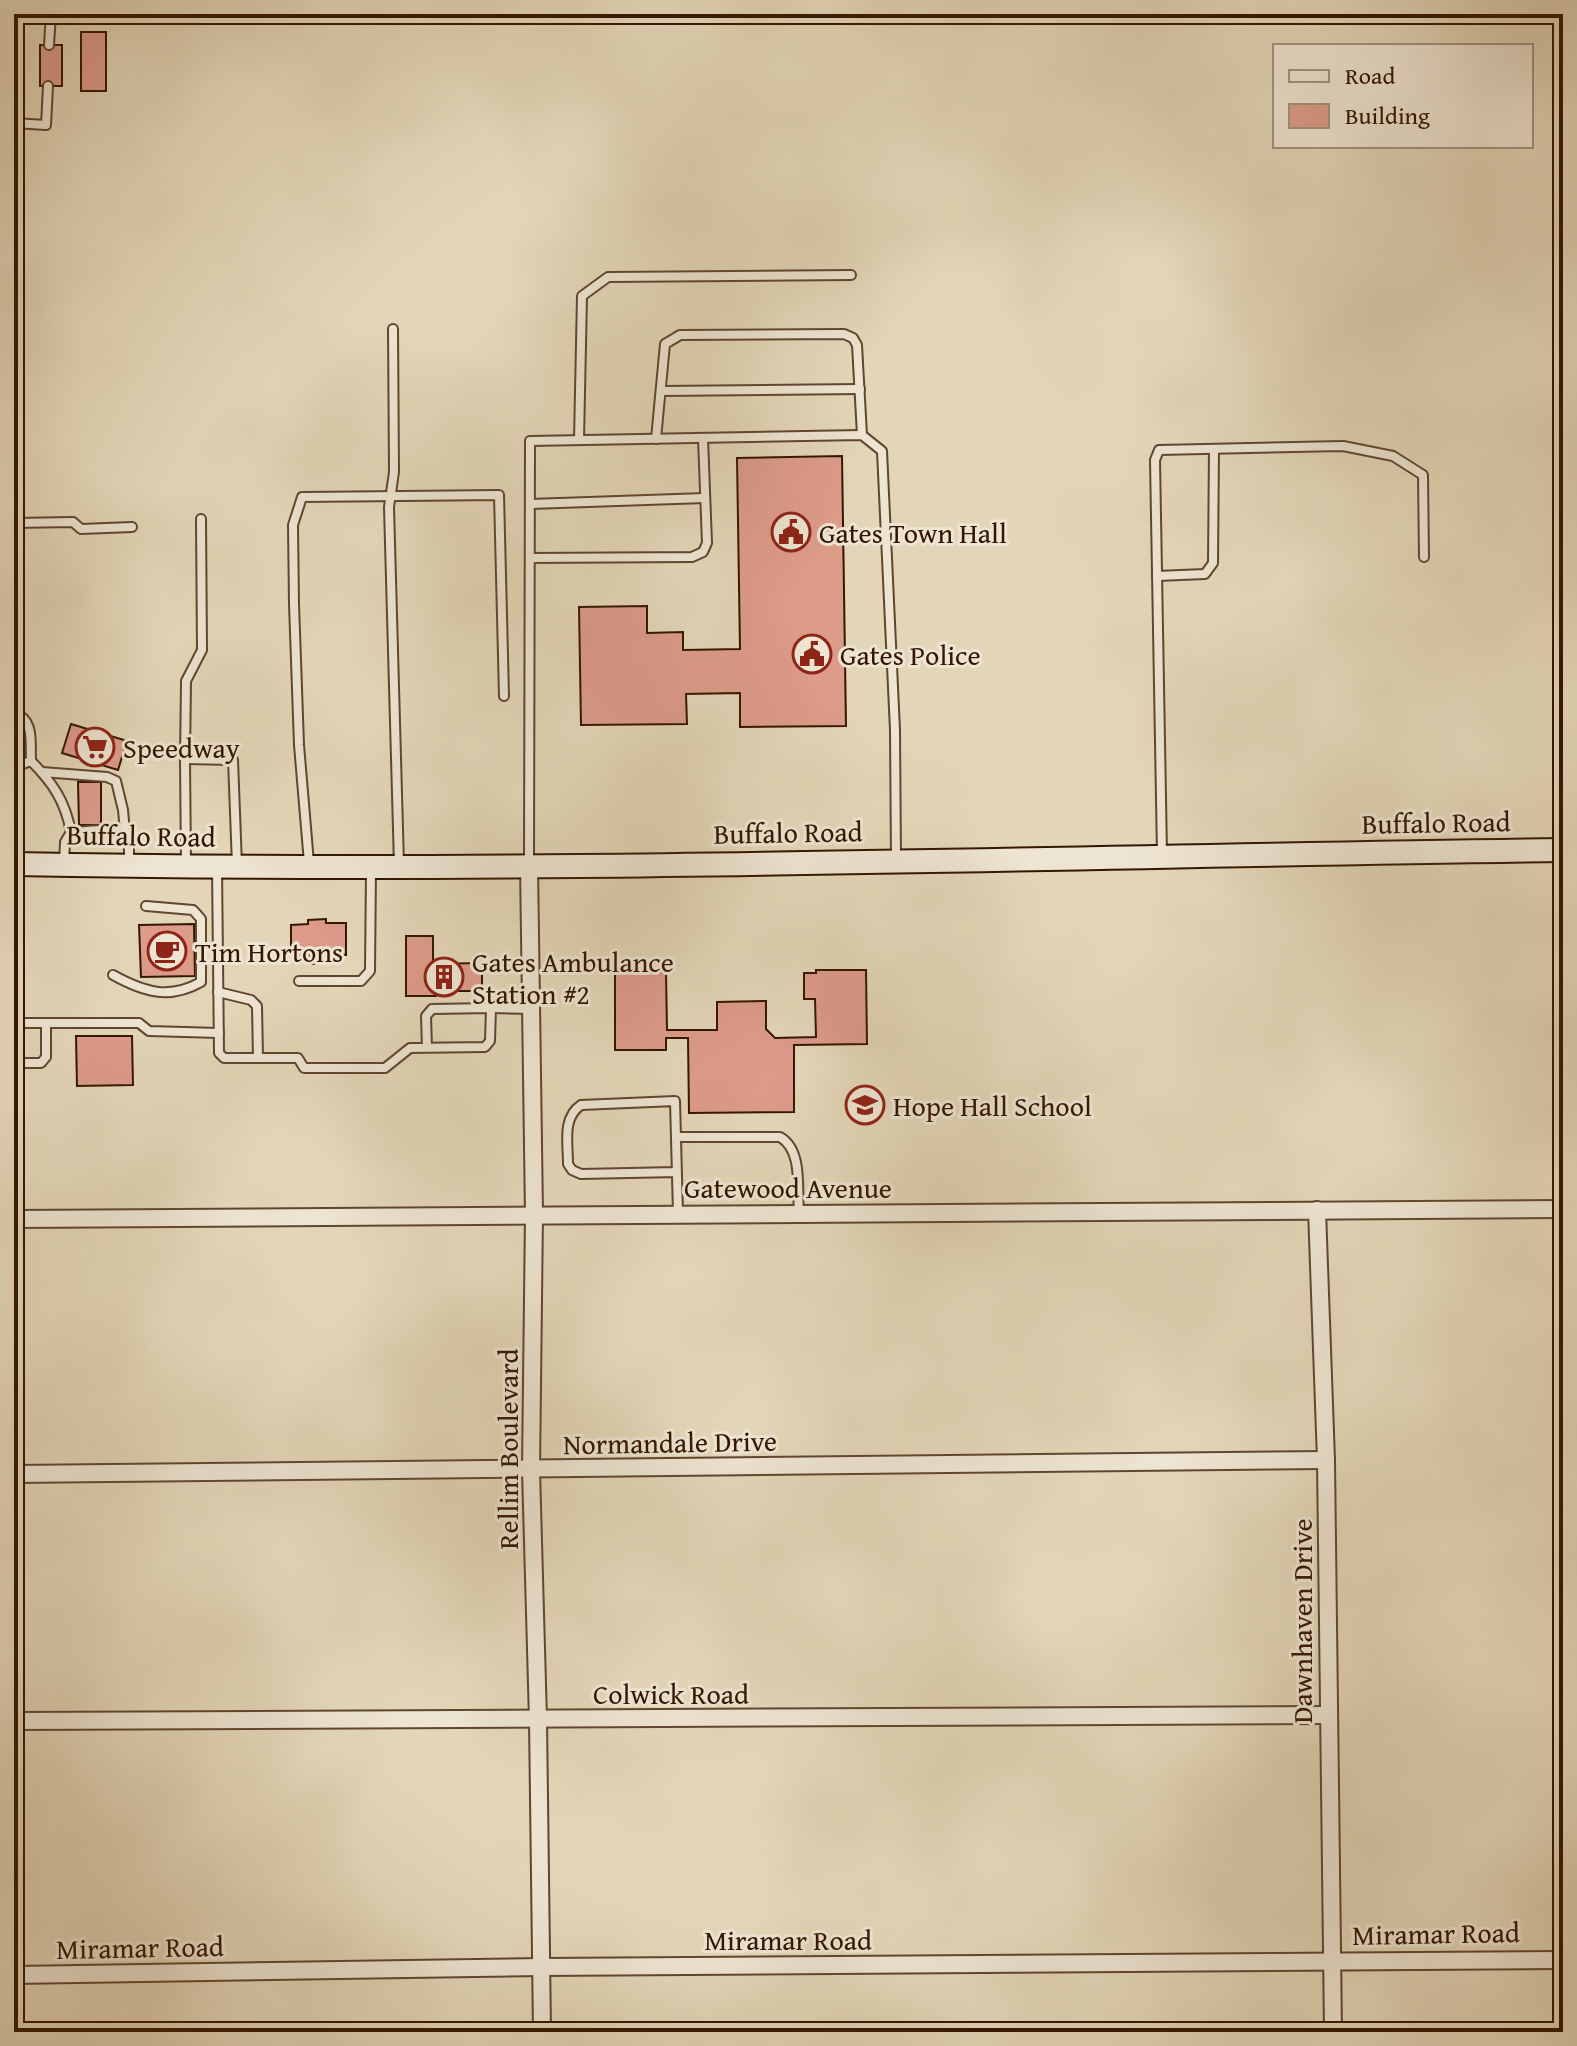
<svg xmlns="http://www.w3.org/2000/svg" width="1577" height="2046" font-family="'Gentium Book Plus',serif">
  <rect width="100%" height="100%" fill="#e3d6b8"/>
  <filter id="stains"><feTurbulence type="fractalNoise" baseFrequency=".0025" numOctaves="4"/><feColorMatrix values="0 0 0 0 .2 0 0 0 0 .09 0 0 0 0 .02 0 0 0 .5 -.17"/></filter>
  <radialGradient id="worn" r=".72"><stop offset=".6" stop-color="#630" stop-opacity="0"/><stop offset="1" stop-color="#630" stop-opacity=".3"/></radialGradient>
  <g fill="#dd9b8a" stroke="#341601" stroke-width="2">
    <rect x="81" y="32" width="25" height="59"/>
    <rect x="40" y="45" width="22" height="41"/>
    <polygon points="842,456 846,726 740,727 740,693 686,694 687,724 581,725 579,607 647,606 647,633 683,632 683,650 740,649 737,458"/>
    <polygon points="71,724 127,741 118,770 62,753"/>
    <polygon points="78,782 101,782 101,825 79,825"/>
    <polygon points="326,919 326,923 346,923 346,955 323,955 323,963 311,964 310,955 291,955 291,925 308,924 308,920"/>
    <polygon points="194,924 195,976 141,977 139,925"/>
    <polygon points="406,936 433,936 433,964 482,963 482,991 436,991 436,996 406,996"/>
    <polygon points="816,970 866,970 867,1044 794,1045 794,1112 689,1113 688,1038 666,1038 666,1050 615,1050 615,973 666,972 667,1030 717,1030 717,1002 766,1001 766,1029 775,1038 816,1037 815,999 804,999 804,973 816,973"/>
    <polygon points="76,1036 132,1036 133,1085 77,1086"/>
  </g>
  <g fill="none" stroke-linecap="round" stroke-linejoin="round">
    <defs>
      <g id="lane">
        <polyline points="49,45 51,14"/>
        <polyline points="14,123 46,125 48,86"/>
        <polyline points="393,329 394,472 389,507 399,865"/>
        <polyline points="661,391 860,389"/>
        <polyline points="656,439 665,344 680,335 844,334 853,338 857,345 862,435"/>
        <polyline points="579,440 582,296 608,277 851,275"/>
        <polyline points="530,504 705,498"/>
        <polyline points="201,519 202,650 186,681 185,759 233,760 237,865"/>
        <polyline points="14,523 73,522 81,529 132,527"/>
        <polyline points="530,558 692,557 703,552 707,543 703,438"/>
        <polyline points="1157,576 1205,574 1213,563 1214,449"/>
        <path d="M14 713C35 719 30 743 31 761L14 767"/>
        <polyline points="185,759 186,866"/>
        <path d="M31 761C53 783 65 801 71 832"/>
        <polyline points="42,772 107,777 116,781 123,810 125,832"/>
        <polyline points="1162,854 1155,460 1159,450 1343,446 1393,456 1423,475 1424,557"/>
        <path d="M64 863 65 842 71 832C88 832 115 826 129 835V866"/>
        <polyline points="309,863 299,745 294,604 293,525 302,497 499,495 504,696"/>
        <polyline points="529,865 530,441 862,435 882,451 895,730 896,860"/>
        <polyline points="217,867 219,1053 224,1058 298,1058 304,1068 385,1068 410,1048 485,1047 490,1041 491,1008 432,1009 426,1016 427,1048"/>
        <path d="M113 975C144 992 169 1000 201 982V919L193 910 146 906"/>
        <polyline points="299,981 361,981 370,971 371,870"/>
        <polyline points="218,992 251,1000 257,1006 258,1057"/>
        <polyline points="491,1008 531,1009"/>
        <polyline points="14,1023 139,1023 149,1031 219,1033"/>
        <polyline points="14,1063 41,1063 46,1057 46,1023"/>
        <path d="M677 1137H780C803 1150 797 1189 799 1213"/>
        <path d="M677 1172 581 1174 572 1170 568 1164C568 1143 562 1118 581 1105L675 1101 678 1213"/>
      </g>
      <g id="street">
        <polyline points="529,865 534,1214 531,1470 538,1720 542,2032"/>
        <polyline points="1317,1210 1326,1460 1333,2032"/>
        <polyline points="14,1219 1563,1209"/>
        <polyline points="14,1474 1326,1460"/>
        <polyline points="14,1721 1328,1715"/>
        <polyline points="14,1975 542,1967 1563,1960"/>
      </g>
      <path id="secondary" d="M14 864C530 874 1047 857 1563 850"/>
    </defs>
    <use href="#lane" stroke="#60462f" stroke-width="12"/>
    <use href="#street" stroke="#60462f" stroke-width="20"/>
    <use href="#secondary" stroke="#341601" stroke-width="26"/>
    <use href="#lane" stroke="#ede4d1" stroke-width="8"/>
    <use href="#street" stroke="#ede4d1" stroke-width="16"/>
    <use href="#secondary" stroke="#ede4d1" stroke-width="22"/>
  </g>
  <defs>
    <symbol id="civic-ring" viewBox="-11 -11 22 22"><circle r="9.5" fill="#ede4d1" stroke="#8f2418" stroke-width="1.5"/><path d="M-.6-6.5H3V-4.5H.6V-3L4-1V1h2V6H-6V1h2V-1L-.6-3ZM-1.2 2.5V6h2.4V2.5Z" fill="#8f2418"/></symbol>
    <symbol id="supermarket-ring" viewBox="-11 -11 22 22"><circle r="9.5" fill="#ede4d1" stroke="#8f2418" stroke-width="1.5"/><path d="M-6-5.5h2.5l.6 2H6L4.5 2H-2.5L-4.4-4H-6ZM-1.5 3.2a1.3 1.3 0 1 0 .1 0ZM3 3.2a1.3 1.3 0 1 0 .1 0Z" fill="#8f2418"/></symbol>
    <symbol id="cafe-ring" viewBox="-11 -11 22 22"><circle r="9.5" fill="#ede4d1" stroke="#8f2418" stroke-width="1.5"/><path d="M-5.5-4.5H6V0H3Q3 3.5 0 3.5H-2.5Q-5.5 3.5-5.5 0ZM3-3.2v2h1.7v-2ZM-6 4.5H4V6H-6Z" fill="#8f2418"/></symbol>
    <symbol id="building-ring" viewBox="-11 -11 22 22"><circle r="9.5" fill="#ede4d1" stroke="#8f2418" stroke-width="1.5"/><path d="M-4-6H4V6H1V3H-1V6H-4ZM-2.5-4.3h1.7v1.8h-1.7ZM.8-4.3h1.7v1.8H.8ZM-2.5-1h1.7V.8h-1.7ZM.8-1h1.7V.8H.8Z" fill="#8f2418"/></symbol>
    <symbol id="school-ring" viewBox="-11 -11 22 22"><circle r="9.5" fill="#ede4d1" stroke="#8f2418" stroke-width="1.5"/><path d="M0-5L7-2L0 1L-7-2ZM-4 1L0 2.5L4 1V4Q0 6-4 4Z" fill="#8f2418"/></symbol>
  </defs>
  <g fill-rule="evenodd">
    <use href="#civic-ring" x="769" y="510" width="44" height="44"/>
    <use href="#civic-ring" x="790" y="632" width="44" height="44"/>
    <use href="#supermarket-ring" x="73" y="725" width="44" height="44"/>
    <use href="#cafe-ring" x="145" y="929" width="44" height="44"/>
    <use href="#building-ring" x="422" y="955" width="44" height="44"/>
    <use href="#school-ring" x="843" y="1083" width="44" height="44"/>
  </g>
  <g text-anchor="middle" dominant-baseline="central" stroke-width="6" stroke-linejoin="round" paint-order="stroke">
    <g font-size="28" fill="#341601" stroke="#ede4d1" text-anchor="start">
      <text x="819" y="532">Gates Town Hall</text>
      <text x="840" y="654">Gates Police</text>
      <text x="123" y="747">Speedway</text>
      <text x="195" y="951">Tim Hortons</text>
      <text x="472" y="961">Gates Ambulance<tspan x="472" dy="32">Station #2</tspan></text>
      <text x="893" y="1105">Hope Hall School</text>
    </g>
    <g font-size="28" fill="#341601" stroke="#ede4d1">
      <text transform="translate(1436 822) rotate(-1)">Buffalo Road</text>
      <text transform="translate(788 832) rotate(-1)">Buffalo Road</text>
      <text transform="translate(141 835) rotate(1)">Buffalo Road</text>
      <text x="788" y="1187">Gatewood Avenue</text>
      <text transform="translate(670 1442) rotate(-1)">Normandale Drive</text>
      <text transform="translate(507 1449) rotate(-90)">Rellim Boulevard</text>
      <text transform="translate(1301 1621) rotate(-90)">Dawnhaven Drive</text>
      <text x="671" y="1693">Colwick Road</text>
      <text transform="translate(1436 1933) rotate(-1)">Miramar Road</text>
      <text x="788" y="1939">Miramar Road</text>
      <text transform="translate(140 1947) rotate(-1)">Miramar Road</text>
    </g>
  </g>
  <rect width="1577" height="2046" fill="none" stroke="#e3d6b8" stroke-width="48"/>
  <rect x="16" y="16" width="1545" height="2014" fill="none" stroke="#341601" stroke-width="4"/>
  <rect x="24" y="24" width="1529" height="1998" fill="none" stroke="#341601" stroke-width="2"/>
  <rect x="1273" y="44" width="260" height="104" fill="#ede4d1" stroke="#a3927e" stroke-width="2"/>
  <rect x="1289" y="70" width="40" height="12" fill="#ede4d1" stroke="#a3927e" stroke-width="2"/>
  <text x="1345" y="84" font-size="24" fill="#341601">Road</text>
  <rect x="1289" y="104" width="40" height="24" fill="#dd9b8a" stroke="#a3927e" stroke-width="2"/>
  <text x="1345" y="124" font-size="24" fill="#341601">Building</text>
  <rect width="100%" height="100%" filter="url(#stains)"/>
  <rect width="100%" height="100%" fill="url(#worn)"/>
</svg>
